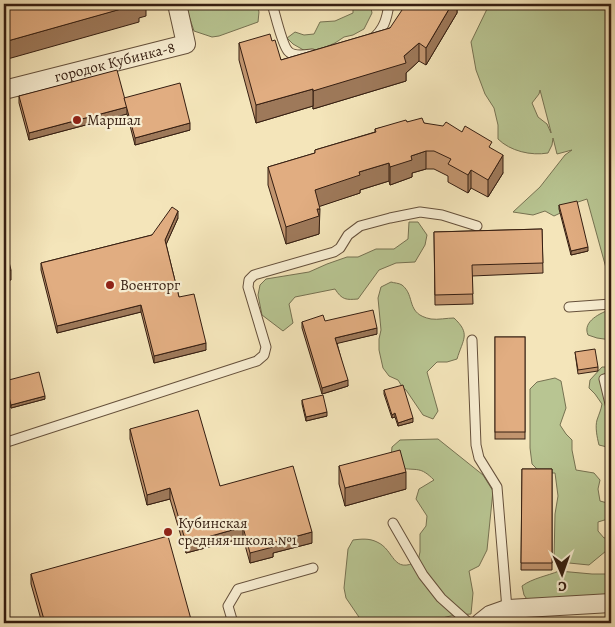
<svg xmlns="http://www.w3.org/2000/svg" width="615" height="627" font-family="Alegreya,serif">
  <rect width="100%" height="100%" fill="#f4e5ba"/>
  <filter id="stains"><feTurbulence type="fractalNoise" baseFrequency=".004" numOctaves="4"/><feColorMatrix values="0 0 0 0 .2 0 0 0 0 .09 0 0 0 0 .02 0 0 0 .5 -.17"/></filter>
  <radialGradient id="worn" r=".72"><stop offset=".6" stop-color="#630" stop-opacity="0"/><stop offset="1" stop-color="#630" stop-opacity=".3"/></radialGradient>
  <g fill="#b8c592" stroke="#767252" fill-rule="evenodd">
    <polygon points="185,4 257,4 259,12 258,22 219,36 212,37 194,31"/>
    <polygon points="353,4 370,4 372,13 364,29 353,35 344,37 335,43 316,51 307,52 293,44 287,38 295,32 304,35 314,34 320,22 335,21 353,13"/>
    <path d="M492 4H611V286L587 199 578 202 573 207 554 216 545 211 533 215 513 212 540 187 565 155 572 150 557 154 553 138 552 145 548 153C531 156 510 151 498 139V125L494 108 485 94 476 70 471 42 488 7ZM540 90 551 132V133L547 124 538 117 532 103 539 94Z"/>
    <path d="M409 222H418L427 235 425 245 415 262 396 263 379 270 358 299C346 300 342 300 335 289L295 297 289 304 293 323 283 331 262 315 258 295 260 285 266 279 309 272 327 264 347 257H358L376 249H394L408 239Z"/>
    <path d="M391 282C394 283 399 283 402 285 416 296 405 314 431 319 438 320 447 318 454 318 471 334 463 339 457 359L447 362H437L427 372 438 411 433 419 423 415 406 390 403 388 398 380 389 376 383 368 379 350V339L381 330 378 298 381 287Z"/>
    <path d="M611 309V340L597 338 588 335C582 321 601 313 611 309Z"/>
    <path d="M602 367H611V444L607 447 599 445C597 437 595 427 597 420 599 414 601 410 602 404L595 394 589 388 590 380Z"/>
    <polygon points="555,378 561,381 566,408 560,425 566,434 572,440 572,450 576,470 594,473 600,480 598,489 600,501 611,504 611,518 598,522 598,531 604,538 611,537 611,550 606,551 589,565 569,563 561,565 554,559 555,514 558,496 555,473 547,473 538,470 532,464 530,448 530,389 537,382"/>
    <path d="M438 439 483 475 493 491 487 550 479 566 469 571 473 593 471 614C459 615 443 615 434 623H363L346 598 344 588 348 549 353 540C361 539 369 538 377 542 395 550 392 575 418 561L420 552V534L426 526 427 516 416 499 419 489 434 480C420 466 418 471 400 468L391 458 392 447 400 440Z"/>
    <path d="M559 571 592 574H611V603L529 602 524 595 522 586C533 578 547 576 559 571Z"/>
  </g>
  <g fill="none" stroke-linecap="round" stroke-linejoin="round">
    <defs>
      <g id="lane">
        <path d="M272 4C275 13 282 45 288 51 293 57 304 55 312 54"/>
        <path d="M372 39C384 30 387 18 389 4"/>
        <polyline points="569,307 611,304"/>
        <polyline points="472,340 476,445 479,458 497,487 507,609"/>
        <polyline points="611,377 604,379 611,408"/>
        <polyline points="4,443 257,361 264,355 266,347 248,287 249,280 254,275 334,252 340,248 348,235 360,226 390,218 420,212 442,215 477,226"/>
        <polyline points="393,523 423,575 441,598 469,623"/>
        <polyline points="233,623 228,606 238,589 313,568"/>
      </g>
      <g id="street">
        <path id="s1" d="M4 90 186 44 177 4"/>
        <polyline points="480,623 490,615 507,609 611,603"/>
      </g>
    </defs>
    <use href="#lane" stroke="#65503b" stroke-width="11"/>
    <use href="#street" stroke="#65503b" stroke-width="20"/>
    <use href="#lane" stroke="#f8eed2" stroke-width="9"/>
    <use href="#street" stroke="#f8eed2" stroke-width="18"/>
  </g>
  <g fill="#c2956f" stroke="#351e11">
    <polygon points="457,4 457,13 426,65 419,61 406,73 406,81 313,109 313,106 256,123 239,60 239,43 272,41 281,60 390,28"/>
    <polygon points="19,96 124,98 190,130 135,145 127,114 29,140 19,103"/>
    <polygon points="407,122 424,123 492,149 503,173 488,197 471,188 468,193 448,182 448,176 434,169 426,169 412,173 412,177 390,185 389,181 360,190 360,193 319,206 319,234 286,244 268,185 268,167 315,153 315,150 375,132 375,129"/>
    <polygon points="559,205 588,251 571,255 559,209"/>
    <polygon points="178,218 166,244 179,297 206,350 154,363 141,312 57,333 41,270 41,263 152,235"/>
    <polygon points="542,229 543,273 472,276 473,304 435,305 434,232"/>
    <polygon points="302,322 377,334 337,343 348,386 322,394 302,328"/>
    <rect x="495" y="337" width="30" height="102"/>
    <polygon points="575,352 598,367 598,371 578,374"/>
    <polygon points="5,381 45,399 11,408 5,385"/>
    <polygon points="384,390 413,422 398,426 395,417 392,418 384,394"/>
    <polygon points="302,400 327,416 306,421 302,404"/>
    <polygon points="130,429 220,486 312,543 273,553 273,557 250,563 243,538 186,553 170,499 147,505 130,439"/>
    <polygon points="339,466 406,489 345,506 339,484"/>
    <polygon points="522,469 552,469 552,570 521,570"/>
    <polygon points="31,574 192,623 42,623 31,584"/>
  </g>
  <g fill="#9e795a" stroke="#351e11">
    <polygon points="138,4 146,4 146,16 139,18 139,22 4,60 4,42"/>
    <polygon points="452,4 457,4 457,13 426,65 426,48"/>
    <polygon points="419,43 419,61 406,73 406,81 313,109 313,91 404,56"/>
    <polygon points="313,89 313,106 256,123 256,105"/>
    <polygon points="127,107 127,114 29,140 29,133"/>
    <polygon points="190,123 190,130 135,145 135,138"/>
    <polygon points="426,151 426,169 412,173 412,177 390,185 390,167 411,156"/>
    <polygon points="503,155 503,173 488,197 488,180"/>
    <polygon points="389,163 389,181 360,190 360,193 315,208 315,190 359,172"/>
    <polygon points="471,170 471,188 468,193 468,175"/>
    <polygon points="317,209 320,209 319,234 286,244 286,227"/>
    <polygon points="178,211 178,218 165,247 165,240"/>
    <polygon points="588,247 588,251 571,255 571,251"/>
    <polygon points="11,270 11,280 6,281 6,271"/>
    <polygon points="9,281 9,292 4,293 4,283"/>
    <polygon points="141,305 141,312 57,333 57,326"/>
    <polygon points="377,328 377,334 335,344 335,338"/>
    <polygon points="206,343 206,350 154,363 154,356"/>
    <polygon points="348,380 348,386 322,394 322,388"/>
    <polygon points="45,396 45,399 11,408 11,405"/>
    <polygon points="327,412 327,416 306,421 306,417"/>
    <polygon points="395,413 395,417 392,418 392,415"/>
    <polygon points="413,418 413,422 398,426 398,423"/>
    <polygon points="406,472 406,489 345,506 345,488"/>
    <polygon points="170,488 170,499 147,505 147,495"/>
    <polygon points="243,527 243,538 186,553 186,543"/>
    <polygon points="312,532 312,543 273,553 273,557 250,563 250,553 272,543"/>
  </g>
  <g fill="#e1ad81" stroke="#351e11">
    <polygon points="4,4 139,4 4,42"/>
    <polygon points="406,4 452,4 426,48 419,43 404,56 406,63 313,91 313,89 256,105 239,43 270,34 272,41 275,40 281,60 390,28"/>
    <polygon points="117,70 127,107 29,133 19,96"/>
    <polygon points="180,83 190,123 135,138 124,98"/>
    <polygon points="422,118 424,123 443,126 446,122 462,132 465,126 492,142 489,147 503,155 488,180 471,170 468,175 448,164 451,159 434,151 426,151 411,156 412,160 390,167 389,163 359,172 360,175 315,190 320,209 317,209 319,216 286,227 268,167 315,153 315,150 376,132 375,129 406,120 407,122"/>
    <polygon points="577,201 588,247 571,251 559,205"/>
    <polygon points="172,207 178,211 165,240 179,297 194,294 206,343 154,356 141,305 57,326 41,263 152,235"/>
    <polygon points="542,229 543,263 472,265 473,294 435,295 434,232"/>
    <polygon points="7,254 11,270 6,271 9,281 4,283 4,255"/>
    <polygon points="373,310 377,328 335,338 348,380 322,388 302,322 323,315 325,321"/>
    <rect x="495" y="337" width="30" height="95"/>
    <polygon points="595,349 598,367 578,370 575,352"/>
    <polygon points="39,372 45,396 11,405 5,381"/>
    <polygon points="403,385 413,418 398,423 395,413 392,415 384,390"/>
    <polygon points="323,395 327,412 306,417 302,400"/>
    <polygon points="198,410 220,486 293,466 312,532 272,543 273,547 250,553 243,527 186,543 170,488 147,495 130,429"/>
    <polygon points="400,450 406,472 345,488 339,466"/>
    <polygon points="522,469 552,469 552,563 521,563"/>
    <polygon points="168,536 192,623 45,623 31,574"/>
  </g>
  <g fill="#8f2418" stroke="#f8eed2" stroke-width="2">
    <circle cx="77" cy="120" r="5"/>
    <circle cx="110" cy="285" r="5"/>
    <circle cx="168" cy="532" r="5"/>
  </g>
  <g text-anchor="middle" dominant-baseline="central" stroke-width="4.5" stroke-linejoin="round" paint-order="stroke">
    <g font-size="15" fill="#351e11" stroke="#f8eed2">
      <text stroke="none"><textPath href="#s1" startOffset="114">городок Кубинка-8</textPath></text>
    </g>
    <g font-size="15" fill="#351e11" stroke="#f8eed2" text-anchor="start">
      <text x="87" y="120">Маршал</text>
      <text x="120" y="285">Военторг</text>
      <text x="178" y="523">Кубинская<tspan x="178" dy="17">средняя школа №1</tspan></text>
    </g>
  </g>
  <rect width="615" height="627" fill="none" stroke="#f4e5ba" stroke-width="20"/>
  <rect x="5" y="5" width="605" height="617" fill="none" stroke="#351e11" stroke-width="2.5"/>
  <rect x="10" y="10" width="595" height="607" fill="none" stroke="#351e11"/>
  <g transform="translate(562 574) rotate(178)" stroke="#f8eed2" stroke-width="4" paint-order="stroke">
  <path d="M0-4L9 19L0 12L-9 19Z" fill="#351e11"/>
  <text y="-8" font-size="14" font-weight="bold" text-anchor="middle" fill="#351e11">С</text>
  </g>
  <rect width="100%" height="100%" filter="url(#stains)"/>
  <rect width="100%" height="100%" fill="url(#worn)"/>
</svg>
